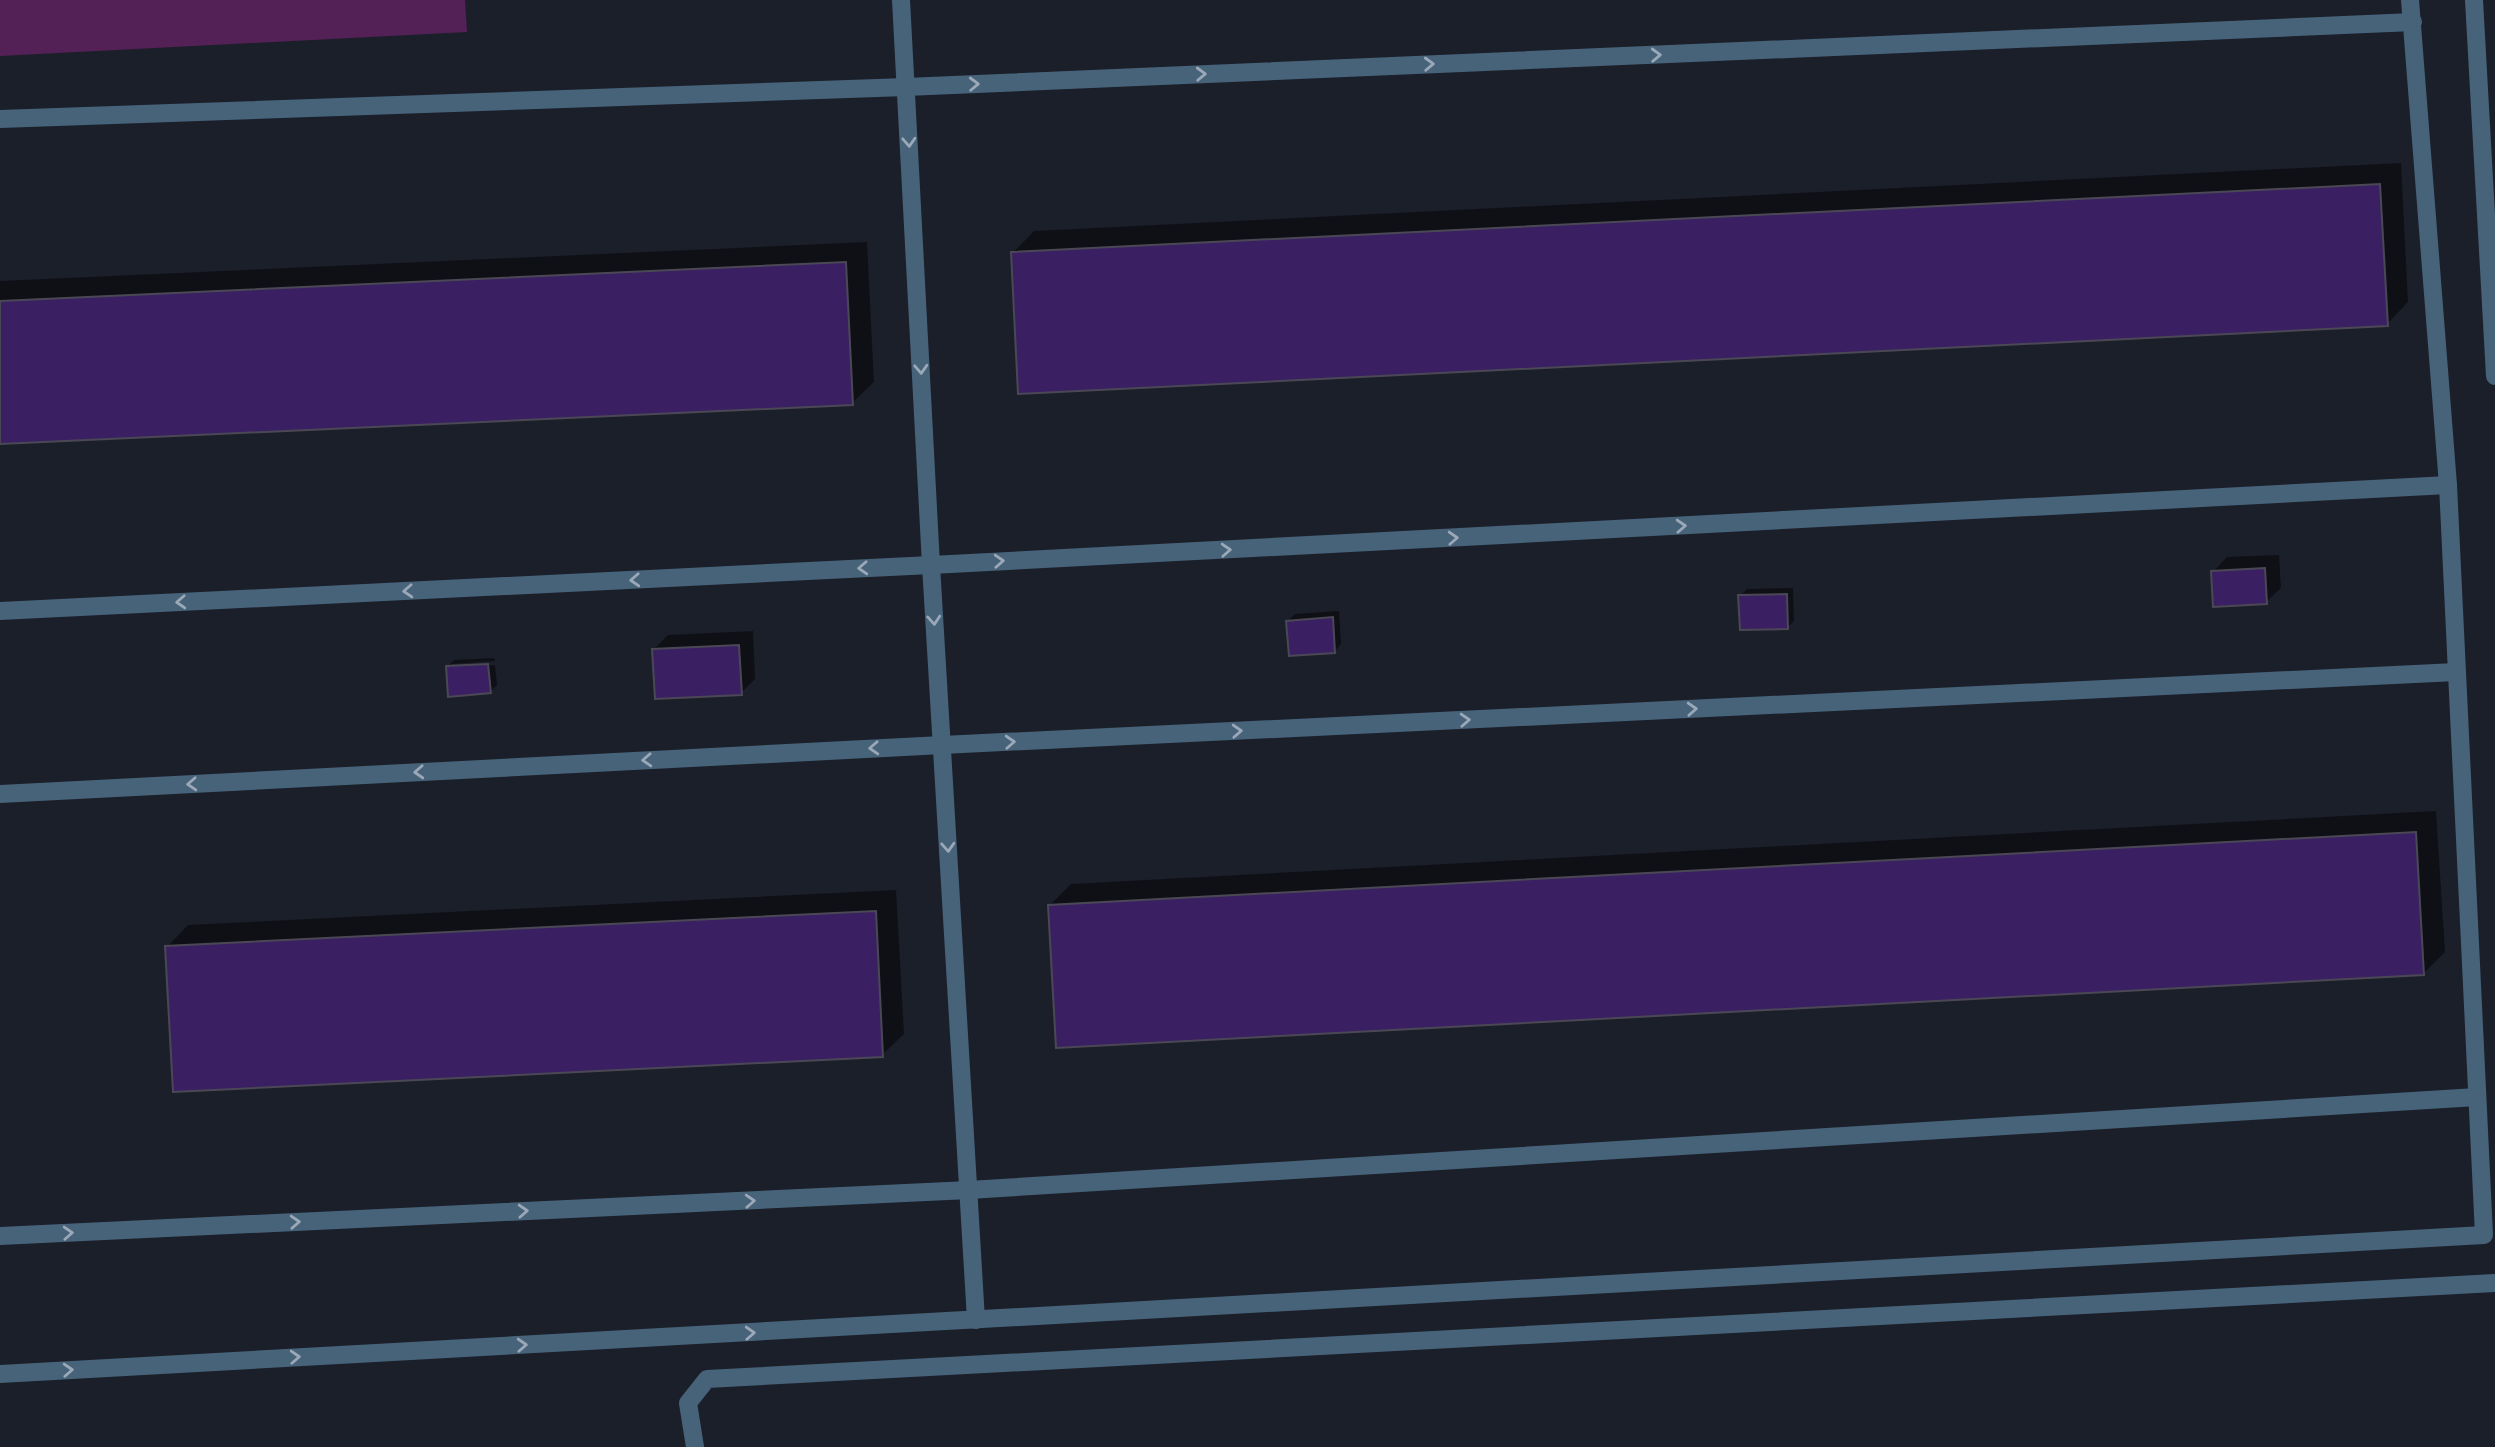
<svg xmlns="http://www.w3.org/2000/svg" width="2495" height="1447" font-family="Inter,sans-serif">
  <rect width="100%" height="100%" fill="#1b1f2a"/>
  <polygon fill="#542157" points="0,0 465,0 467,32 0,56"/>
  <g fill="#0007">
    <polygon points="2401,163 2408,302 2387,324 1013,253 1034,231"/>
    <polygon points="867,242 874,382 852,403 0,442 0,281"/>
    <polygon points="2279,555 2281,588 2266,602 2213,572 2227,557"/>
    <polygon points="1793,588 1794,621 1787,628 1740,596 1747,589"/>
    <polygon points="1339,611 1341,644 1335,651 1288,621 1295,614"/>
    <polygon points="753,631 755,679 741,693 654,649 668,635"/>
    <polygon points="494,658 495,661 452,664 452,668 495,665 497,685 490,692 447,667 454,660"/>
    <polygon points="2436,811 2445,952 2423,974 1050,905 1071,884"/>
    <polygon points="896,890 904,1034 882,1055 167,947 188,925"/>
  </g>
  <g fill="#3a2062" stroke="#4b4855" stroke-width="2">
    <polygon points="2380,184 2388,326 1018,394 1011,252"/>
    <polygon points="846,262 853,405 0,444 0,301"/>
    <polygon points="2265,568 2267,604 2213,607 2211,571"/>
    <polygon points="1787,594 1788,629 1740,630 1738,595"/>
    <polygon points="1333,617 1335,653 1289,656 1286,621"/>
    <polygon points="739,645 742,695 655,699 652,649"/>
    <polygon points="488,664 491,693 448,697 446,666"/>
    <polygon points="2416,832 2424,975 1056,1048 1048,905"/>
    <polygon points="876,911 883,1057 173,1092 165,946"/>
  </g>
  <g fill="none" stroke-linecap="round" stroke-linejoin="round">
    <g stroke="#47637a" stroke-width="18">
      <polyline points="901,0 931,565 976,1320"/>
      <polyline points="2474,0 2495,376"/>
      <polyline points="0,119 906,87 2413,22"/>
      <polyline points="0,611 931,565 2448,485"/>
      <polyline points="0,794 942,745 2456,672"/>
      <polyline points="0,1236 969,1190 2477,1097"/>
      <polyline points="0,1374 2484,1235 2448,485 2410,0"/>
      <polyline points="695,1447 688,1403 707,1379 2495,1283"/>
    </g>
  </g>
  <defs><path id="oneway-chevron" d="M-2-3.5L2.5 0L-2 3.5" fill="none" stroke-width="1.6" stroke-linecap="round" stroke-linejoin="round" transform="scale(1.75)"/></defs>
  <g stroke="#9ba8b8">
    <use href="#oneway-chevron" transform="translate(1656 55) rotate(-2)"/>
    <use href="#oneway-chevron" transform="translate(1429 64) rotate(-2)"/>
    <use href="#oneway-chevron" transform="translate(1201 74) rotate(-2)"/>
    <use href="#oneway-chevron" transform="translate(974 84) rotate(-2)"/>
    <use href="#oneway-chevron" transform="translate(909 142) rotate(87)"/>
    <use href="#oneway-chevron" transform="translate(921 369) rotate(87)"/>
    <use href="#oneway-chevron" transform="translate(1681 526) rotate(-3)"/>
    <use href="#oneway-chevron" transform="translate(1453 538) rotate(-3)"/>
    <use href="#oneway-chevron" transform="translate(1226 550) rotate(-3)"/>
    <use href="#oneway-chevron" transform="translate(999 561) rotate(-3)"/>
    <use href="#oneway-chevron" transform="translate(863 568) rotate(177)"/>
    <use href="#oneway-chevron" transform="translate(635 580) rotate(177)"/>
    <use href="#oneway-chevron" transform="translate(408 591) rotate(177)"/>
    <use href="#oneway-chevron" transform="translate(181 602) rotate(177)"/>
    <use href="#oneway-chevron" transform="translate(934 620) rotate(86)"/>
    <use href="#oneway-chevron" transform="translate(1692 709) rotate(-3)"/>
    <use href="#oneway-chevron" transform="translate(1465 720) rotate(-3)"/>
    <use href="#oneway-chevron" transform="translate(1237 731) rotate(-3)"/>
    <use href="#oneway-chevron" transform="translate(1010 742) rotate(-3)"/>
    <use href="#oneway-chevron" transform="translate(874 748) rotate(177)"/>
    <use href="#oneway-chevron" transform="translate(647 760) rotate(177)"/>
    <use href="#oneway-chevron" transform="translate(419 772) rotate(177)"/>
    <use href="#oneway-chevron" transform="translate(192 784) rotate(177)"/>
    <use href="#oneway-chevron" transform="translate(948 847) rotate(87)"/>
    <use href="#oneway-chevron" transform="translate(750 1201) rotate(-3)"/>
    <use href="#oneway-chevron" transform="translate(523 1211) rotate(-3)"/>
    <use href="#oneway-chevron" transform="translate(295 1222) rotate(-3)"/>
    <use href="#oneway-chevron" transform="translate(68 1233) rotate(-3)"/>
    <use href="#oneway-chevron" transform="translate(750 1333) rotate(-3)"/>
    <use href="#oneway-chevron" transform="translate(522 1345) rotate(-3)"/>
    <use href="#oneway-chevron" transform="translate(295 1357) rotate(-3)"/>
    <use href="#oneway-chevron" transform="translate(68 1370) rotate(-3)"/>
  </g>
</svg>
